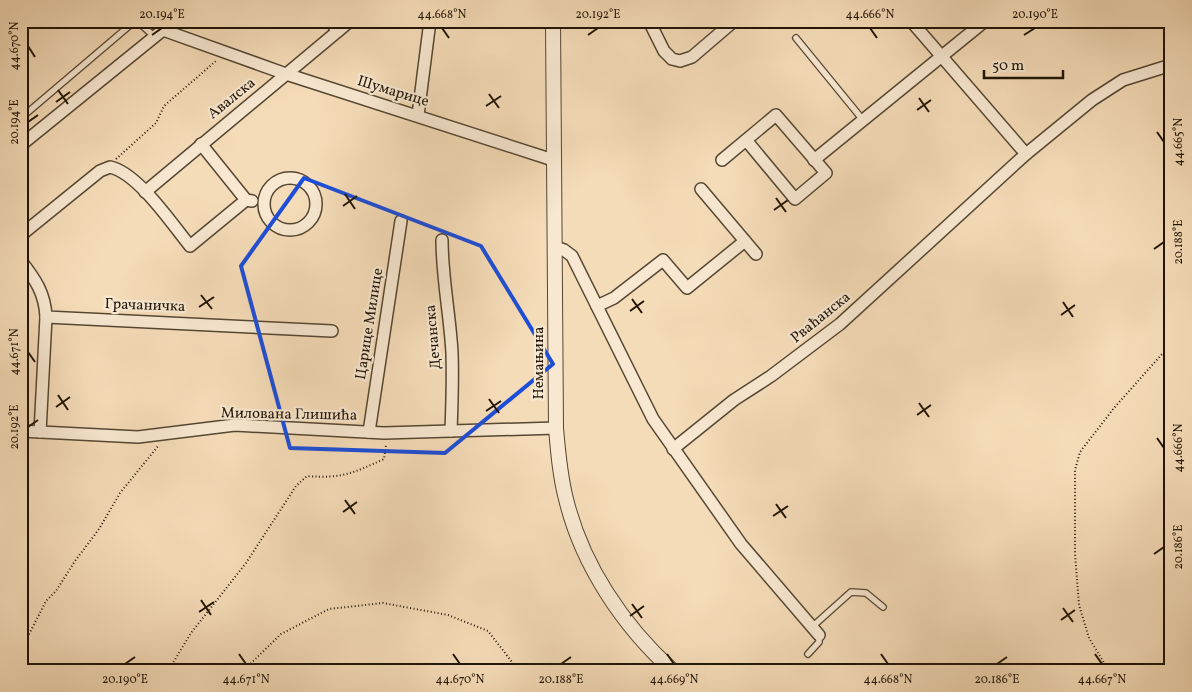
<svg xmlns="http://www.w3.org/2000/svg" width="1192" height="692" font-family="Vollkorn,serif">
  <rect width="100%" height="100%" fill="#f5dcb8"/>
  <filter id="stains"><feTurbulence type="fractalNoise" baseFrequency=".004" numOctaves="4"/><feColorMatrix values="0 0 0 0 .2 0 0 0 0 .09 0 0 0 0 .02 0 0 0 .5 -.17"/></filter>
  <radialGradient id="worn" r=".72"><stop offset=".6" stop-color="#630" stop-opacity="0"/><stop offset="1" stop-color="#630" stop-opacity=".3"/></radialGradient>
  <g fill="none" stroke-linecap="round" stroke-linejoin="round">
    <defs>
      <g id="service">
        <polyline points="137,21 155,37"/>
        <polyline points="796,38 863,120"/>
        <polyline points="21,118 135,21"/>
        <polyline points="812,627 851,592 866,593 883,607"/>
        <polyline points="808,654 819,642 819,635"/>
      </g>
      <g id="minor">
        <polyline points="330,21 338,31"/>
        <polyline points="649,21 664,51 672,59 680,61 692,57 734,21"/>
        <polyline points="911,21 1026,154"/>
        <polyline points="163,30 286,74 553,160"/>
        <polyline points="418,115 430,21"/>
        <polyline points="201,144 246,200 252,201"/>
        <polyline points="21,145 174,21"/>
        <polyline points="722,160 776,115 826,173 795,199 746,140"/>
        <polyline points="814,160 985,21"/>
        <circle cx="290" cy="204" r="26"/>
        <polyline points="701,189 756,254"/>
        <polyline points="145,192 350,21"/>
        <path d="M21 235 100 171 110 167C138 173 172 224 190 246L246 200"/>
        <path d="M442 240C442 278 450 315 452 353 453 379 452 405 451 431"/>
        <polyline points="555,247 564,250 572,256 653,419 741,544 819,635"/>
        <path d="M21 261C35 279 45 293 46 317L332 331"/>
        <polyline points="597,306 614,298 663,260 687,288 745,241"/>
        <polyline points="21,431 138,437 235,425 384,433 556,428"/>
        <polyline points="40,432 46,317"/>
        <polyline points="369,432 401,221"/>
        <polyline points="673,449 734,400 771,376 840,324 1026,154 1092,100 1123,80 1171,65"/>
      </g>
      <path id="tertiary" d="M553 21 556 428C558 452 560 476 566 499 582 565 623 626 673 671"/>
    </defs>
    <use href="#service" stroke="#554733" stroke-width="8"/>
    <use href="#minor" stroke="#554733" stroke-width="14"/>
    <use href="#tertiary" stroke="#554733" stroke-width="16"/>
    <g stroke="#201507" stroke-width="2" stroke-dasharray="1 2.5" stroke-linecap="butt">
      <polyline points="116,159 156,123 164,106 217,60"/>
      <polyline points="21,650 46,601 56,591 75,561 99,529 120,493 159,445"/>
      <path d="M168 671 191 633 246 563 296 486 307 476C342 479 353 473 384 459L386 445"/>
      <polyline points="243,671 281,634 329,609 383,603 448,615 488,631 519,671"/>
      <polyline points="1109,671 1089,638 1079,605 1075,554 1075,470 1080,452 1114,408 1171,344"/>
    </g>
    <use href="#service" stroke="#f8e8d1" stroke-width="5.5"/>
    <use href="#minor" stroke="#f8e8d1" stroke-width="11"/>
    <use href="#tertiary" stroke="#f8e8d1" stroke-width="14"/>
  </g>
  <path fill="none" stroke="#1d4ed8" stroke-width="4" stroke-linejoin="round" d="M304 178 481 246 553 364 445 453 290 448 241 266Z"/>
  <path fill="none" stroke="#201507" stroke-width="2" d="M442 28 449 38M870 28 877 38M152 35 162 28M588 35 598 28M1024 35 1035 28M28 46 35 57M58 90 68 104M489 94 499 108M919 98 929 112M56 102 70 92M486 106 501 96M917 110 931 100M28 122 38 115M1157 132 1164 142M345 194 355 209M776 198 786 212M343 206 357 196M774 210 788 200M1154 249 1164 242M201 295 212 309M632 299 642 313M1063 302 1073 317M199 307 214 297M630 311 644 301M1061 315 1075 305M28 352 35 362M58 395 68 410M489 399 499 413M919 403 929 417M56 407 70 397M486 411 501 401M917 415 931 405M28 427 38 420M1157 438 1164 448M345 500 355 514M776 504 786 518M343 512 357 502M773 516 788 506M1154 554 1164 547M201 600 211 615M632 604 642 618M1063 608 1073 622M199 612 214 602M630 616 644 606M1061 620 1075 610M239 654 246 664M453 654 460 664M667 654 674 664M881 654 888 664M1095 654 1102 664M125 664 135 657M561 664 571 657M997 664 1007 657"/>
  <g text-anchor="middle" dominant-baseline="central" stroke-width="4.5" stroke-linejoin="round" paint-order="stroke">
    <g font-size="15" fill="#201507" stroke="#f8e8d1">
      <text transform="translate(393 92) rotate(17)">Шумарице</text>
      <text transform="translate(232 99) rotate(-39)">Авалска</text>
      <text transform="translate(145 306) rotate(2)">Грачаничка</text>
      <text transform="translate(821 318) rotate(-39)">Рваћанска</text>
      <text transform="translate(370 324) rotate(-81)">Царице Милице</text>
      <text transform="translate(434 337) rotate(-95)">Дечанска</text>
      <text transform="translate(539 363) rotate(-90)">Немањина</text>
      <text transform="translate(289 415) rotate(1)">Милована Глишића</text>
    </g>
  </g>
  <rect width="1192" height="692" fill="none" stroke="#f5dcb8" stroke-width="55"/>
  <path d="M984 70v8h79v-8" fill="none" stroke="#201507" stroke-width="2.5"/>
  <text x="992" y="70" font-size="15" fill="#201507" stroke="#f8e8d1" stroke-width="4" paint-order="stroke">50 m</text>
  <rect x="28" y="28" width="1136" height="636" fill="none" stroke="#201507" stroke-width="2"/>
  <g font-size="12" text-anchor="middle" fill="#201507">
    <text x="162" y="18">20.194°E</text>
    <text x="442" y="18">44.668°N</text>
    <text x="598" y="18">20.192°E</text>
    <text x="870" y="18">44.666°N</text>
    <text x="1035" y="18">20.190°E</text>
    <text transform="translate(14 46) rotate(-90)" y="4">44.670°N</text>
    <text transform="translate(14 122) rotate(-90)" y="4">20.194°E</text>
    <text transform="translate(1178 142) rotate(-90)" y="4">44.665°N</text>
    <text transform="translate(1178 242) rotate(-90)" y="4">20.188°E</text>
    <text transform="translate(14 352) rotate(-90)" y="4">44.671°N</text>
    <text transform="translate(14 427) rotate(-90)" y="4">20.192°E</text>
    <text transform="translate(1178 448) rotate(-90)" y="4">44.666°N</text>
    <text transform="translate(1178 547) rotate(-90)" y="4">20.186°E</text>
    <text x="125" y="683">20.190°E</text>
    <text x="246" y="683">44.671°N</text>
    <text x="460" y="683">44.670°N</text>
    <text x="561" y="683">20.188°E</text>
    <text x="674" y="683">44.669°N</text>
    <text x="888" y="683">44.668°N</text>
    <text x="997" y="683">20.186°E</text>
    <text x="1102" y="683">44.667°N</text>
  </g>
  <rect width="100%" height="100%" filter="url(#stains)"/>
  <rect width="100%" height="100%" fill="url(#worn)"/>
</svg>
